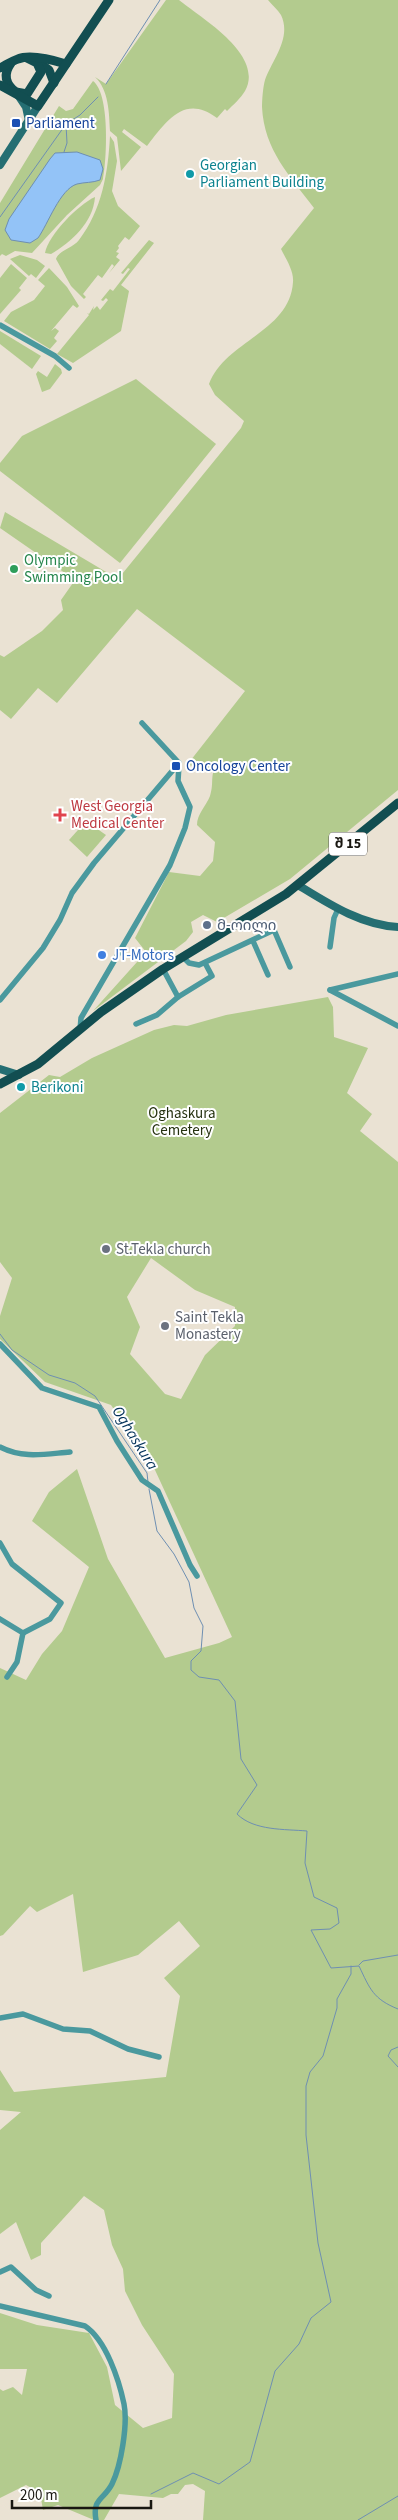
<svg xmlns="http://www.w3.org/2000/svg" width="398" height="2520" font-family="'Source Sans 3','Noto Sans Georgian',sans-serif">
  <rect width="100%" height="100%" fill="#eae2d3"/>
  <g fill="#b3cb8e" fill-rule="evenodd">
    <path d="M166 0H179C201 18 265 55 245 91 241 98 233 105 227 111L225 109 217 118C185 94 167 120 147 146L124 129 122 132 141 147 121 171 117 137 110 131C109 113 109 90 95 77L106 84Z"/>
    <path d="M268 0H398V790L290 879 217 922 203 915 191 922 193 932 186 941 93 1011 146 952 135 938 169 872 200 876 213 861 215 842 197 825C197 814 206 806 210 796 215 781 208 774 220 761L211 768 187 765 245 691 137 609 57 703 38 688 11 719 0 710V655L4 657 42 631 63 610 61 600 75 580 0 528 5 512 118 579 241 428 244 421 215 395 209 384C225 341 290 332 293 282 294 271 286 259 281 249L314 208C290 176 264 150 262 107 262 99 263 87 265 80 272 60 292 38 281 15 278 10 272 5 268 0Z"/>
    <path d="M93 81C110 94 107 158 103 179L100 185 67 215 32 253 15 251 6 256 2 254 0 256V203L59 106 66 111 73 109Z"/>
    <path d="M110 136 114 142 117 161 112 191 118 206 140 226 129 240 125 237 118 246 119 248 116 252 119 253 116 257 120 260 109 273 114 266 112 264 102 278 98 275 83 294 86 297 84 299 71 286 56 259C59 250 73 248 79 240 102 210 108 173 110 136Z"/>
    <path d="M95 197C93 223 71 242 51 254L45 253C48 235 79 204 95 197Z"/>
    <polygon points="149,240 154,243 121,285 129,291 121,331 73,363 57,354 89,315 87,313 89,314 94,306 93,310 97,306 100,310 108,300 106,298 103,301 101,300 110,289 113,291 130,269 128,268 123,274 121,273"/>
    <polygon points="20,255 37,260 45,266 36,278 31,274 29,276 10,259"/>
    <polygon points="11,264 27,278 19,288 21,290 0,314 0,278"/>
    <polygon points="49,268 67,287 79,306 77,308 73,305 51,331 55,328 59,331 54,338 57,341 50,349 4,321 11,312 34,300 45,286 38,280"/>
    <polygon points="0,331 41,356 32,369 0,344"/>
    <polygon points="55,364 61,369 62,373 50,389 42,392 36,374 38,371 47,377"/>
    <polygon points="136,379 216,444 120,563 0,471 0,463 22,436"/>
    <polygon points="86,821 106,835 87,857 69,840"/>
    <path d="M328 997 333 1007 334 1037 368 1048 347 1093 372 1114 360 1131 398 1162V2520H203L205 2491 193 2484 185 2485 178 2494H171L163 2498 119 2494 104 2520H94L58 2505 43 2510 40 2493 26 2485 0 2498V2389L3 2391 13 2387 22 2395 27 2369H0V2313L37 2325 89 2333 107 2367 115 2405 143 2428 172 2418 174 2374 142 2325 125 2291 123 2269 112 2245 104 2210 84 2196 41 2243V2255L31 2260 16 2222 0 2234V2130L21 2112 0 2110V2070L14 2092 166 2077 180 1996 164 1978 200 1946 179 1921 138 1955 83 1972 73 1894 37 1912 30 1906 3 1935 0 1936V1668L26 1680 42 1654 62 1631 89 1567 32 1521 49 1492 77 1469 108 1559 165 1658 219 1643 232 1637 155 1470 111 1405 45 1382 0 1339V1316L12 1278 0 1262V1113L49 1075 60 1077 92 1058 154 1030 174 1025 187 1026 226 1015ZM151 1258 195 1290 235 1307V1326L205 1355 181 1399 165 1394 130 1354 140 1327 127 1297Z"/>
  </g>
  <path fill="#93c3f7" stroke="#6e8fb2" d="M77 152 100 160 103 169 100 180C92 183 85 182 77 184 60 189 48 224 38 238L30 243 11 240 5 230 9 219 50 159 55 153Z"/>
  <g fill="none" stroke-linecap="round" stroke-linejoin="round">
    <g stroke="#6e8fb2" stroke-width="1">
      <polyline points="106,84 160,0"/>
      <polyline points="64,152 67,143 66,124"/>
      <polyline points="0,217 66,124 80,115 98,97"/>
      <polyline points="0,1334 12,1350 49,1375 75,1383 95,1396 147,1473 148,1482"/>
      <path d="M149 1489 157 1531 174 1554 189 1582 194 1608 203 1626 201 1651 191 1661V1670L199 1677 219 1680 235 1701 241 1759 257 1785 237 1814C254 1831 285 1829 307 1831L305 1863 314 1897 337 1908 339 1923 330 1929 311 1930 331 1968 359 1966C370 1989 373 1999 398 2009"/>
      <polyline points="359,1965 363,1961 398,1955"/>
      <polyline points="398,2047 391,2050 388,2056 398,2067"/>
      <polyline points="151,2494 193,2473 219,2484 250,2462 275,2371 299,2344 311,2318 331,2302 318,2243 306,2135 306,2086 310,2072 323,2056 337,2008 337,1999 351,1974 351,1966"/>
      <polyline points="358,2520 398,2496"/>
    </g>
    <g stroke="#4a999e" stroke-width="5.5">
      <polyline points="0,325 55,356 69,368"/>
      <polyline points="142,723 179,763"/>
      <polyline points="253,941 268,975"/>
      <polyline points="330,947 334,918 338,909"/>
      <polyline points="183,957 189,963 199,965 274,930 290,967"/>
      <polyline points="163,969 178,997 212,976 205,963"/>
      <polyline points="330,990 398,1026"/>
      <polyline points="330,990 398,974"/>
      <polyline points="0,1000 43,948 60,920 72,893 94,863 179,763"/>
      <polyline points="136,1024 157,1015 178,997"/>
      <polyline points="80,1030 81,1018 170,865 185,828 190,807 178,781 179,765"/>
      <polyline points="0,1344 42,1388 99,1407 117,1441 142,1480 158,1491 190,1565 197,1576"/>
      <path d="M0 1447C23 1459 45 1454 70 1452"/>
      <polyline points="0,1543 12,1564 61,1603 50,1619 23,1633"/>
      <polyline points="0,1619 23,1633"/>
      <polyline points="7,1677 17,1662 23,1633"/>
      <polyline points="0,2018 23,2014 63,2029 90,2031 128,2049 159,2057"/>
      <polyline points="0,2272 11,2267 36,2290 49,2296"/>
      <path d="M0 2306 85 2326C106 2340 119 2380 124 2404 128 2424 121 2466 112 2484 104 2500 92 2498 96 2520"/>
    </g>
    <g stroke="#256e72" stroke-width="8">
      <polyline points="18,95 26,107 29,121"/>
      <polyline points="0,165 38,106"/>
      <path d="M298 885C329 904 361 925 398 927"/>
      <polyline points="0,1069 19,1075"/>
    </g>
    <g stroke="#124e51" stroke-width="9">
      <polyline points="37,61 49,70 54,83"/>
      <path d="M11 63C3 74 5 84 16 92L27 94 41 72 37 63 27 58"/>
      <path d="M0 68C6 65 12 61 18 59 30 54 53 60 66 64"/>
      <polyline points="0,85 38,106 109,0"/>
      <polyline points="0,1084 38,1064 101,1012 163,969 286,894 398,803"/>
    </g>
  </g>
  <g fill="#1a4fb4" stroke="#fff" stroke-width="2">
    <rect x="11" y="118" width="10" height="10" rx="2.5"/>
    <rect x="171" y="761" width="10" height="10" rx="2.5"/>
  </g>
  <g fill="#0f9aa8" stroke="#fff" stroke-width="2">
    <circle cx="190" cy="174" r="5"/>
    <circle cx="21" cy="1087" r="5"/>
  </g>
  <circle fill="#2e9e5b" stroke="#fff" stroke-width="2" cx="14" cy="569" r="5"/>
  <path fill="#e0444e" stroke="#fff" stroke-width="2" d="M57.5 807.5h5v5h5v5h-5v5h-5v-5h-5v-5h5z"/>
  <circle fill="#5c6f8a" stroke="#fff" stroke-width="2" cx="207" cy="925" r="5"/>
  <circle fill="#3f7fe0" stroke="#fff" stroke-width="2" cx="102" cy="955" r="5"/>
  <g fill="#6b7280" stroke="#fff" stroke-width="2">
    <circle cx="106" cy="1249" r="5"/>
    <circle cx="165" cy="1326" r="5"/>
  </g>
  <g text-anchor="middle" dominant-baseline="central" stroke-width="4" stroke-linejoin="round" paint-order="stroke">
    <rect fill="#fff" stroke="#5e5d58" stroke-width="1" x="329" y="832.5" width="38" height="23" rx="4"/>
    <g font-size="14" font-weight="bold" fill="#191711">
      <text x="348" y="844">შ 15</text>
    </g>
    <g font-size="15" fill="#164399" stroke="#fff" text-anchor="start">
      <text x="26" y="123">Parliament</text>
      <text x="186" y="766">Oncology Center</text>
    </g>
    <g font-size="15" fill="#0d838f" stroke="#fff" text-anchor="start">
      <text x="200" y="165">Georgian<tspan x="200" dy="17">Parliament Building</tspan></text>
      <text x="31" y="1087">Berikoni</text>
    </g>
    <g font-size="15" fill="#27864d" stroke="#fff" text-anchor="start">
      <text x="24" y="560">Olympic<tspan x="24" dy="17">Swimming Pool</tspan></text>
    </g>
    <g font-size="15" fill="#be3a42" stroke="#fff" text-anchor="start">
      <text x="71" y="806">West Georgia<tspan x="71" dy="17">Medical Center</tspan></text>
    </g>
    <g font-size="15" fill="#4e5e75" stroke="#fff" text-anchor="start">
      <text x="217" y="925">მ-ოილი</text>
    </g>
    <g font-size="15" fill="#366cbe" stroke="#fff" text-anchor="start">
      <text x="112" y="955">JT-Motors</text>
    </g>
    <g font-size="15" fill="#263210" stroke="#fff">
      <text x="182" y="1113">Oghaskura<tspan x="182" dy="17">Cemetery</tspan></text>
    </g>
    <g font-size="15" fill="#5b616d" stroke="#fff" text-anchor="start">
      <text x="116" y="1249">St.Tekla church</text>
      <text x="175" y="1317">Saint Tekla<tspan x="175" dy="17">Monastery</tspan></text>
    </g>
    <g font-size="16" font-style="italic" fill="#033159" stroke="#fff">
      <text transform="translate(135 1438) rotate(58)">Oghaskura</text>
    </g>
  </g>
  <path d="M12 2500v8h139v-8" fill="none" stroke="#191711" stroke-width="2.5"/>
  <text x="20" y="2500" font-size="15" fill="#191711" stroke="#ffffff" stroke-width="4" paint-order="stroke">200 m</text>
</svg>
